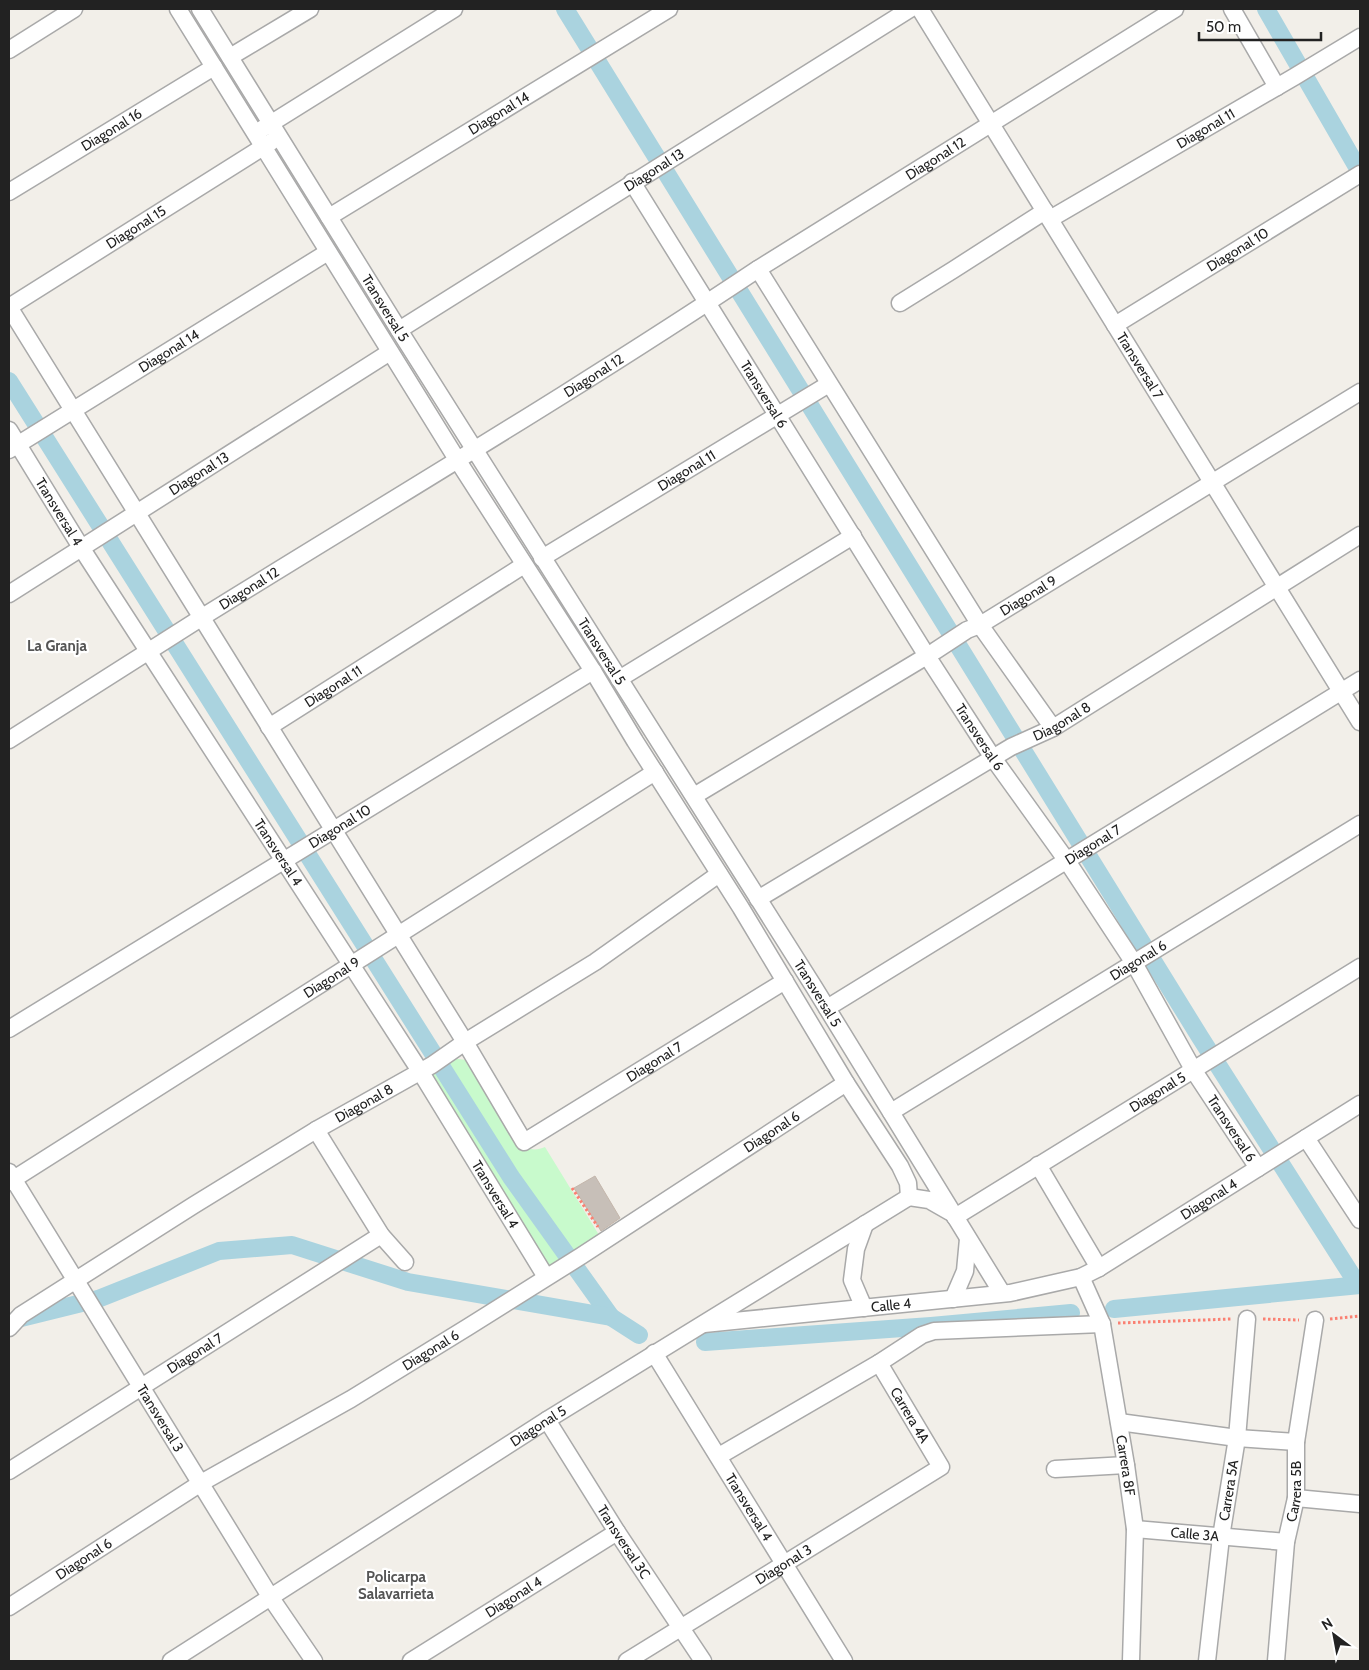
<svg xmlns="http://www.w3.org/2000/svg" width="1369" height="1670" font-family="Cabin,sans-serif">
  <rect width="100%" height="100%" fill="#f2efe9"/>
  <path fill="#c8facc" d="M451 1058 466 1060 516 1141C525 1149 534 1152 545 1147L599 1235 548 1268 429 1082 434 1068Z"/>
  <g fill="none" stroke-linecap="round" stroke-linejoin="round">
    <g stroke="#aad3df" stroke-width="18">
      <polyline points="565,9 1200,1037 1358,1285"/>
      <polyline points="1266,9 1360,172"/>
      <polyline points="9,381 511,1177 611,1317"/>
      <polyline points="1114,1309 1360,1285"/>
      <polyline points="17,1319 98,1299 219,1251 292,1245 408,1282 611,1317 639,1335"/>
      <polyline points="705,1342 931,1326 1071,1313"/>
    </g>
  </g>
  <polygon fill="#c7bfb8" stroke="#c4b6ab" points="595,1176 620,1218 601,1231 574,1188"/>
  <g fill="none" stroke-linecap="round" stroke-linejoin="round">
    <defs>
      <g id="minor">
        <polyline points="178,9 458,461 593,671 635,741 741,908 846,1083 900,1166 908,1183 909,1197"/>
        <path id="s1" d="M200 9 399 330 814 987 1002 1293"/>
        <path id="s2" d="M920 9 1360 722"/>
        <polyline points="1232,9 1277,87"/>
        <polyline points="9,50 74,9"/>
        <polyline points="230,57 310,9"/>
        <polyline points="262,129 454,9"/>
        <path id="s3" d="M632 182 927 656 993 758 1067 861 1134 963 1194 1071 1258 1168"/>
        <path id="s4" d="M9 192 214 67"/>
        <path id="s5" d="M329 217 669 9"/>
        <path id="s6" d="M1050 219 1294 77 1360 37"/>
        <polyline points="758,269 980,625 1053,728"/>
        <polyline points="900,303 953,270 1045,211"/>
        <path id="s7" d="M9 307 465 1042 524 1142 785 981"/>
        <path id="s8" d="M9 307 271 142"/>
        <path id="s9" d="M1115 325 1360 174"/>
        <path id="s10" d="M399 330 910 9"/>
        <path id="s11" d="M9 430 82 549 420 1071 546 1277"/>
        <path id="s12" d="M9 450 328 252"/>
        <path id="s13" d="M542 558 829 384"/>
        <path id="s14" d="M9 594 390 352"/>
        <polyline points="619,679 853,536"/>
        <path id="s15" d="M269 727 524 565"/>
        <path id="s16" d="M9 740C74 699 139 657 204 616 389 501 577 390 758 269L1175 9"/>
        <path id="s17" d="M694 796 935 651 967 630 980 625 1360 392"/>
        <path id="s18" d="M758 899 1011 747 1053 728 1360 535"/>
        <path id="s19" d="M827 1008 1360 680"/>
        <path id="s20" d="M9 1029 593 671"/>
        <path id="s21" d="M891 1112 1360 824"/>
        <polyline points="316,1130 381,1235 405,1262"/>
        <polyline points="1306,1138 1360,1220"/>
        <polyline points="1038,1165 1099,1268"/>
        <path id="s22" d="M9 1172 271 1598 314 1661"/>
        <path id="s23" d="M9 1182 655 772"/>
        <polyline points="909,1197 929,1200 950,1212"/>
        <path id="s24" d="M955 1217 1360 967"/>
        <path id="s25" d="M1081 1277 1102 1324 1126 1465 1135 1529 1131 1661"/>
        <polyline points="953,1299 965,1271 968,1239"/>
        <polyline points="864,1308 852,1280 856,1249 865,1224"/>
        <path id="s26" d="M704 1324 1010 1293 1081 1277 1099 1268 1360 1104"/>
        <path id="s27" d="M9 1328 21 1315 194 1205 316 1130 432 1065 465 1042 595 962 719 874"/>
        <path id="s28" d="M654 1353 844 1661"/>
        <path id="s29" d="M547 1420 617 1532 703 1661"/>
        <polyline points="1119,1422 1237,1438 1296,1442"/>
        <polyline points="719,1456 879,1363 922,1335 934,1331 1102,1324"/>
        <polyline points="1055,1469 1126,1465"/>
        <path id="s30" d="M9 1471 381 1235"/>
        <polyline points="1296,1498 1360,1504"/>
        <path id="s31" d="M1135 1529 1286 1542"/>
        <path id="s32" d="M9 1607 201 1483 351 1399 468 1327 581 1256 846 1083"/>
        <path id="s33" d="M171 1661 547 1420 909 1197"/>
        <path id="s34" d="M411 1661 617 1532"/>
        <path id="s35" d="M627 1661 941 1467 879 1363"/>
        <path id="s36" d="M1207 1661 1221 1537 1237 1438 1247 1319"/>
        <path id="s37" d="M1276 1661 1286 1542 1296 1498V1442L1315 1320"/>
      </g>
    </defs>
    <use href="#minor" stroke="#a9a9a9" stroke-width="19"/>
    <g stroke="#fa8072" stroke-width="3" stroke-dasharray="2.5 2.5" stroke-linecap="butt">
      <polyline points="572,1188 598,1227"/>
      <polyline points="1263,1319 1299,1320"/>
      <polyline points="1330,1319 1360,1316"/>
      <polyline points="1118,1323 1231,1319"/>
    </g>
    <use href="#minor" stroke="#fff" stroke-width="16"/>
  </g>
  <g text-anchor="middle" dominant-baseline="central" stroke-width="4.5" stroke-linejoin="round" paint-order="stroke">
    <g font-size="14" fill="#222" stroke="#fff">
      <text stroke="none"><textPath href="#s5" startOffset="199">Diagonal 14</textPath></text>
      <text stroke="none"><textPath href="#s6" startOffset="180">Diagonal 11</textPath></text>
      <text stroke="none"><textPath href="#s4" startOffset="120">Diagonal 16</textPath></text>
      <text stroke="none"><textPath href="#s16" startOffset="1094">Diagonal 12</textPath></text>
      <text stroke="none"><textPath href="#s10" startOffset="301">Diagonal 13</textPath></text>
      <text stroke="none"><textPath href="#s8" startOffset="150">Diagonal 15</textPath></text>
      <text stroke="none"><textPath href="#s9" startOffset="144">Diagonal 10</textPath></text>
      <text stroke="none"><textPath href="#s1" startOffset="352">Transversal 5</textPath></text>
      <text stroke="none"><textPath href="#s12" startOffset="188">Diagonal 14</textPath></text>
      <text stroke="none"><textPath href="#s2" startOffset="419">Transversal 7</textPath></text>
      <text stroke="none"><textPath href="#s16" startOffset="689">Diagonal 12</textPath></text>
      <text stroke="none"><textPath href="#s3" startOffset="250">Transversal 6</textPath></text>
      <text stroke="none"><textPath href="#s13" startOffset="169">Diagonal 11</textPath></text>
      <text stroke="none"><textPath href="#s14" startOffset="225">Diagonal 13</textPath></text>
      <text stroke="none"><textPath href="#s11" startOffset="96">Transversal 4</textPath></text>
      <text stroke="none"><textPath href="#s16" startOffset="284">Diagonal 12</textPath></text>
      <text stroke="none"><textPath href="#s17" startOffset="390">Diagonal 9</textPath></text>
      <text stroke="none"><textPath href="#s1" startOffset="758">Transversal 5</textPath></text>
      <text stroke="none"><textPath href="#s15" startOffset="76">Diagonal 11</textPath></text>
      <text stroke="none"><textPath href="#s18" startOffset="352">Diagonal 8</textPath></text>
      <text stroke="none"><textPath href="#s3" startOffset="655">Transversal 6</textPath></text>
      <text stroke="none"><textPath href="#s20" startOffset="388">Diagonal 10</textPath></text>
      <text stroke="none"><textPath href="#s19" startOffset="312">Diagonal 7</textPath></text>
      <text stroke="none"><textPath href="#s11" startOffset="501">Transversal 4</textPath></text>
      <text stroke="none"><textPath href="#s21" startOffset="290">Diagonal 6</textPath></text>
      <text stroke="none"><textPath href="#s23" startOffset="382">Diagonal 9</textPath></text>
      <text stroke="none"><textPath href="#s1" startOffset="1162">Transversal 5</textPath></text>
      <text stroke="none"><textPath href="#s7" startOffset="1134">Diagonal 7</textPath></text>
      <text stroke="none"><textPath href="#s24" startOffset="238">Diagonal 5</textPath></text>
      <text stroke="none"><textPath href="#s27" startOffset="421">Diagonal 8</textPath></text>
      <text stroke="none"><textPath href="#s3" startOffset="1121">Transversal 6</textPath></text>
      <text stroke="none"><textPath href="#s32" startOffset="899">Diagonal 6</textPath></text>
      <text stroke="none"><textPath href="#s11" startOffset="906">Transversal 4</textPath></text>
      <text stroke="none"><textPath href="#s26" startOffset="530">Diagonal 4</textPath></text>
      <text stroke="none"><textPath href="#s26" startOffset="188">Calle 4</textPath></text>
      <text stroke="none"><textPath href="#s32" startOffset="494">Diagonal 6</textPath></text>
      <text stroke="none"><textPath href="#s30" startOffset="220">Diagonal 7</textPath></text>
      <text transform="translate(910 1415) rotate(59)">Carrera 4A</text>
      <text stroke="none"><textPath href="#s22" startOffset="289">Transversal 3</textPath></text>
      <text stroke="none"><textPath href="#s33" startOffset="436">Diagonal 5</textPath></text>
      <text stroke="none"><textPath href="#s25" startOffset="195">Carrera 8F</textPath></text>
      <text stroke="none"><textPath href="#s36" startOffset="172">Carrera 5A</textPath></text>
      <text stroke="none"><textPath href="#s37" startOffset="171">Carrera 5B</textPath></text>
      <text stroke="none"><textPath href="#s28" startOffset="181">Transversal 4</textPath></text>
      <text stroke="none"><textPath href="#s31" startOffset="60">Calle 3A</textPath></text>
      <text stroke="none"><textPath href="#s29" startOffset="144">Transversal 3C</textPath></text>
      <text stroke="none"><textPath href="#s32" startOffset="89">Diagonal 6</textPath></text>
      <text stroke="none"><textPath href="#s35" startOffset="184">Diagonal 3</textPath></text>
      <text stroke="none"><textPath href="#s34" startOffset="121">Diagonal 4</textPath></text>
    </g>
    <g font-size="15" font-weight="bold" fill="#555" stroke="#fff">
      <text x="57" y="646">La Granja</text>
      <text x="396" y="1577">Policarpa<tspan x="396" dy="17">Salavarrieta</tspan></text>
    </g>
  </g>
  <rect width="1369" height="1670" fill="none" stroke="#222222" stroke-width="20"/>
  <g transform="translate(1334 1635) rotate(328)" stroke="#ffffff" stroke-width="4" paint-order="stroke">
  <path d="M0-4L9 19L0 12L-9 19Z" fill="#222222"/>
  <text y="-8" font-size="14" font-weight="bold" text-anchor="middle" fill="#222222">N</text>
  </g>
  <path d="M1199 32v8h122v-8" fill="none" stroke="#222222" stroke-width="2.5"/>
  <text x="1206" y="32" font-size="15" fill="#222222" stroke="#ffffff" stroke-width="4" paint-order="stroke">50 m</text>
</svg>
